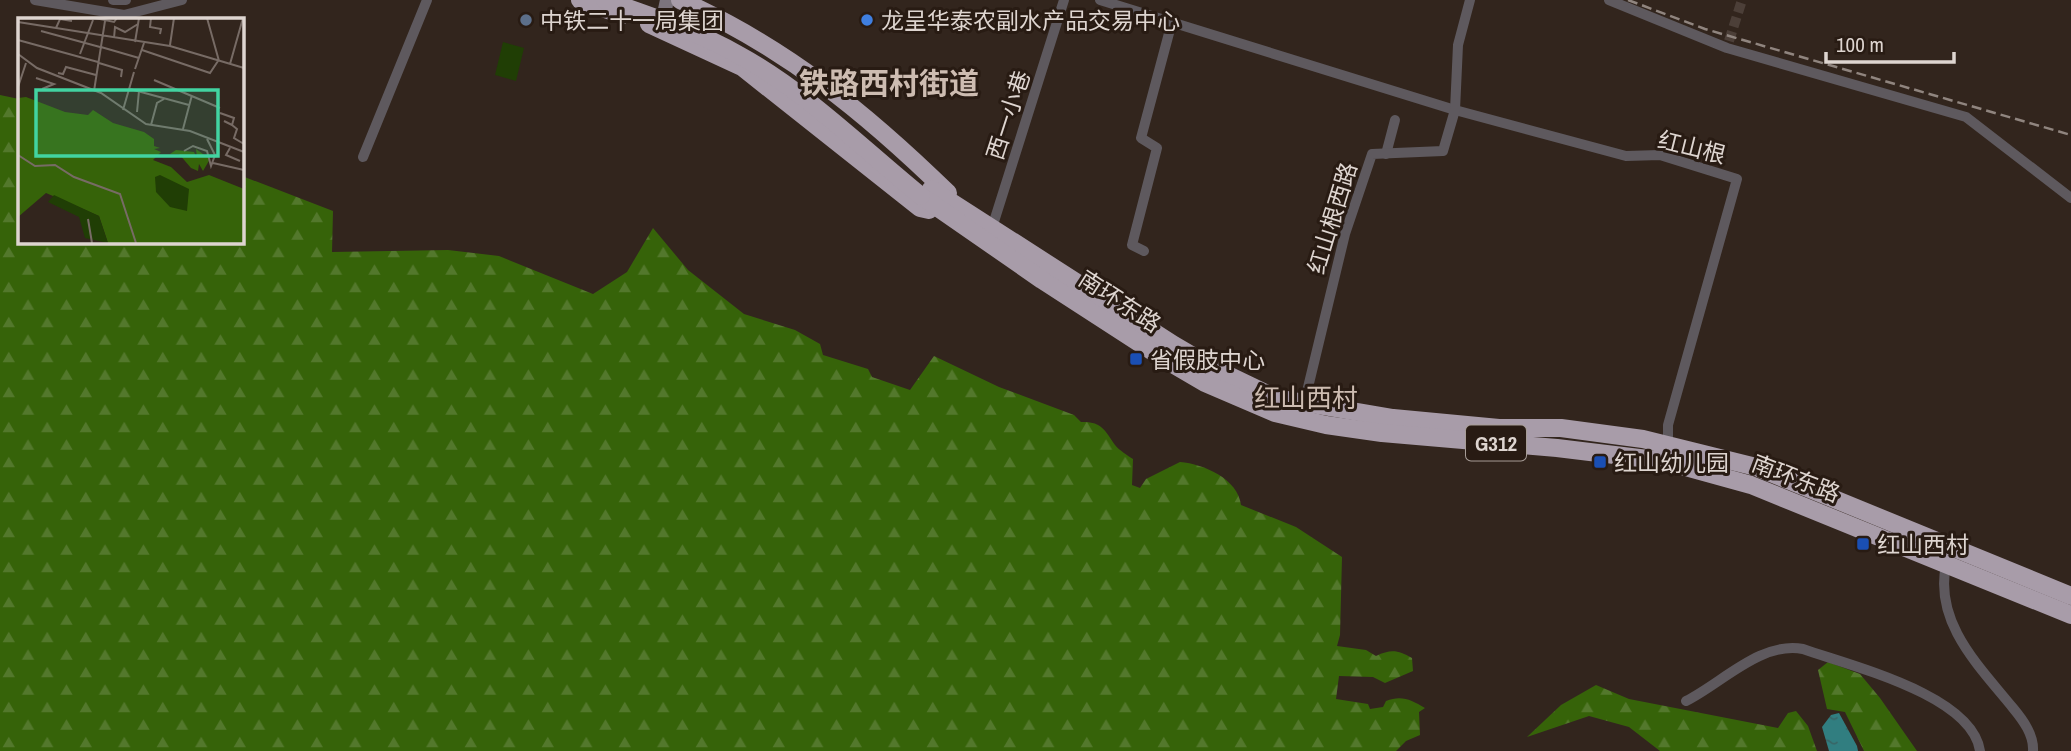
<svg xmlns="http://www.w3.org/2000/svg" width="2071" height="751" font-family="'Archivo Narrow','Noto Sans SC',sans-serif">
  <defs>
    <pattern id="forest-firs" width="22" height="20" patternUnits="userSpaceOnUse" patternTransform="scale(1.75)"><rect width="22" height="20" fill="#366309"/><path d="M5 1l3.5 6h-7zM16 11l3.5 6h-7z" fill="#53782c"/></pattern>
    <pattern id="water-ripples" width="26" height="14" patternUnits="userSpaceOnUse" patternTransform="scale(1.75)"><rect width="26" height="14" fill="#317e80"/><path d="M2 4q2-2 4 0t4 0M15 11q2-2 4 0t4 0" fill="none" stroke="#386566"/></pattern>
  </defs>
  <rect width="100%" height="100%" fill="#32251d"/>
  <g fill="url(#forest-firs)">
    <path d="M0 95 19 99V242H242V176L333 211 332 252 448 250 499 256 593 294 627 272 653 228 688 270 744 314 795 330 820 344 823 355 868 369 872 377 910 390 934 356 999 387 1074 415 1081 422C1101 421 1105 430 1115 445 1119 450 1128 456 1133 459L1132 485 1140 488 1146 479 1180 462C1204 464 1238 479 1241 505L1296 527 1342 557 1340 635 1337 646 1366 650 1376 656C1391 649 1398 650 1412 658L1413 671 1385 683 1373 677 1339 676 1336 699 1368 704 1370 709 1383 707 1386 701C1402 695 1411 700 1425 708L1419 712 1420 735 1406 741 1396 751H0Z"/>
    <polygon points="1828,662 1860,674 1880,698 1917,751 1864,751 1845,712 1827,709 1818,670"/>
    <polygon points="1596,685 1629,699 1778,728 1788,713 1796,711 1808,726 1817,751 1660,751 1629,727 1589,716 1527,737 1561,705"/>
  </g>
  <polygon fill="#203e05" points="503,42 524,48 516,81 495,75"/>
  <polygon fill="url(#water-ripples)" points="1839,713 1857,746 1858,751 1829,751 1822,727 1831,715"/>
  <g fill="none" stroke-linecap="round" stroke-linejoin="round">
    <polyline stroke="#4c3f38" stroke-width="10" stroke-dasharray="10 5" stroke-linecap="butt" points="1729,41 1742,0"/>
    <g stroke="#5e595e" stroke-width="10">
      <polyline points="35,0 124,15 182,0"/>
      <polyline points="113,0 126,0"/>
      <polyline points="1100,0 1455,110 1626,156 1660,155 1737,179 1668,425 1668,443"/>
      <polyline points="1609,0 1727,48 1966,117 2071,198"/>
      <polyline points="1386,154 1395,120"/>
      <polyline points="363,157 427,0"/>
      <polyline points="991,231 1064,0"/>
      <polyline points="1144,251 1132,245 1157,148 1141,138 1172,22"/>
      <polyline points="1304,404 1345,234 1372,154 1443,151 1455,110 1458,45 1470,0"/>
      <path d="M1946 565C1934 623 1979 666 2013 708 2023 720 2034 735 2033 751"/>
      <path d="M1686 701C1722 683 1761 641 1803 649 1851 666 1972 695 1980 751"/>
    </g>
    <polyline stroke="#7c747d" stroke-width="14" points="661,28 667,0"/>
    <g stroke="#a89ca9" stroke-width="18">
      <polyline points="580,0 622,15"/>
      <path d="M680 0C785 47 866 113 948 193"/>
      <polyline points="649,24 742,67 920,208 929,210"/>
      <polyline points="931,189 1174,345 1215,369 1276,398 1393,418 1499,428 1561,428 1643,439 1756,467 2071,596"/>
      <polyline points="921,196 1042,280 1164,359 1205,383 1275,413 1326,425 1382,433 1557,448 1664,461 1751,485 2071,615"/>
    </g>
    <polyline stroke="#90857f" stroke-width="2.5" stroke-dasharray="10 5" stroke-linecap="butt" points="1628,0 1705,29 2071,135"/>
    <path stroke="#a89ca9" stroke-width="18" d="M605 0C650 16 697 31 739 55 805 91 862 148 921 196"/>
  </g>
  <circle fill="#5c6f8a" stroke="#281b13" stroke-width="2.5" cx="526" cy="20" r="7"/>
  <circle fill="#3f7fe0" stroke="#281b13" stroke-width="2.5" cx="867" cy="20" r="7"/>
  <g fill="#1a4fb4" stroke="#281b13" stroke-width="2.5">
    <rect x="1129" y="352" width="14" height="14" rx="3.5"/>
    <rect x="1593" y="455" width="14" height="14" rx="3.5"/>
    <rect x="1856" y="537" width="14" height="14" rx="3.5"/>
  </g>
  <g text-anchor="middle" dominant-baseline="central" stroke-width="6" stroke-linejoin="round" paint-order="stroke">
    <rect fill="#281b13" stroke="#a79d97" stroke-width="2" x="1466" y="425.5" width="60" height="35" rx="5"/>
    <g font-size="21" font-weight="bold" fill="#ded5d0">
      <text x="1496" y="443">G312</text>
    </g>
    <g font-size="23" fill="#ded5d0" stroke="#281b13" text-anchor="start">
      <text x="540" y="20">中铁二十一局集团</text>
      <text x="881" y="20">龙呈华泰农副水产品交易中心</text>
      <text x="1150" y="359">省假肢中心</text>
      <text x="1614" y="462">红山幼儿园</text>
      <text x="1877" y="544">红山西村</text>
    </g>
    <g font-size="23" fill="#ded5d0" stroke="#281b13">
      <text transform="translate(1008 115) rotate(-72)">西一小巷</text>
      <text transform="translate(1692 147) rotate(14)">红山根</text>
      <text transform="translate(1332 218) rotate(-73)">红山根西路</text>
      <text transform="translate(1120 301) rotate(33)">南环东路</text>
      <text transform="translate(1796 478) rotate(21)">南环东路</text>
    </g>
    <g font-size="26" fill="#cdbcb1" stroke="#281b13">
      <text x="1306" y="397">红山西村</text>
    </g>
    <g font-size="30" font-weight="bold" fill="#cdbcb1" stroke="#281b13">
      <text x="889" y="83">铁路西村街道</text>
    </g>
  </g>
  <g transform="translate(18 18)">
    <rect width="226" height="226" fill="#32251d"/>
    <path d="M8 79 47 94 70 97 75 92 95 105 126 114 136 121V128L142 130 136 131 143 134 135 142 153 149 169 164 191 157 226 171V225H90L81 198 28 175 0 199V80ZM178 131 192 141 185 153 181 146 180 153 173 150 161 136H152L158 132 176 134 179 140Z" fill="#366309"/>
    <path d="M142 157 171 171 169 193 152 189 138 174 137 159Z" fill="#203e05"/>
    <path d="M36 177 81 198 90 225 67 220 61 199 30 184Z" fill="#203e05"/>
    <path fill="none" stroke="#776b65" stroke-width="2" d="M77 0 96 4 99 0M133 0 132 9 143 11 142 16M189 0 201 43M0 4 152 28 226 50M38 10 42 1 54 3M23 13 82 29M96 20 97 9 107 14 120 6M0 22 80 44M117 24 121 0M152 27 156 0M83 29 121 40M124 32 192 55 200 43M0 36 19 50 83 75 128 106 172 113 226 134M62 36 75 2M81 45 104 52 103 59M212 46 225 0M117 51 126 25M40 55 45 56 48 49 78 57M18 60 36 66 24 71M136 62 202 90M0 69 8 45M112 71 171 87M76 73 87 3M105 92 116 54M119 94 121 73M202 95 216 100 214 107 206 103M133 107 139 85 146 81M214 107 219 111 216 120 226 126M165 111 174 77M212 130 208 137 222 143M166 133 175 128 189 133 193 148 197 137 189 121M0 137 17 148 37 147 56 159 102 176 118 225M195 145 226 152M70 201 74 225"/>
    <path fill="#42d4a1" fill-opacity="0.15" stroke="#42d4a1" stroke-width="3.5" d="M18 72H200V138H18Z"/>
    <rect width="226" height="226" fill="none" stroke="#ded5d0" stroke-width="3.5"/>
  </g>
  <path d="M1826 52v10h128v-10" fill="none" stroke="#ded5d0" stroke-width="3.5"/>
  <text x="1836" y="52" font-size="21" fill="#ded5d0" stroke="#281b13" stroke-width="5" paint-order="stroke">100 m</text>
</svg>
